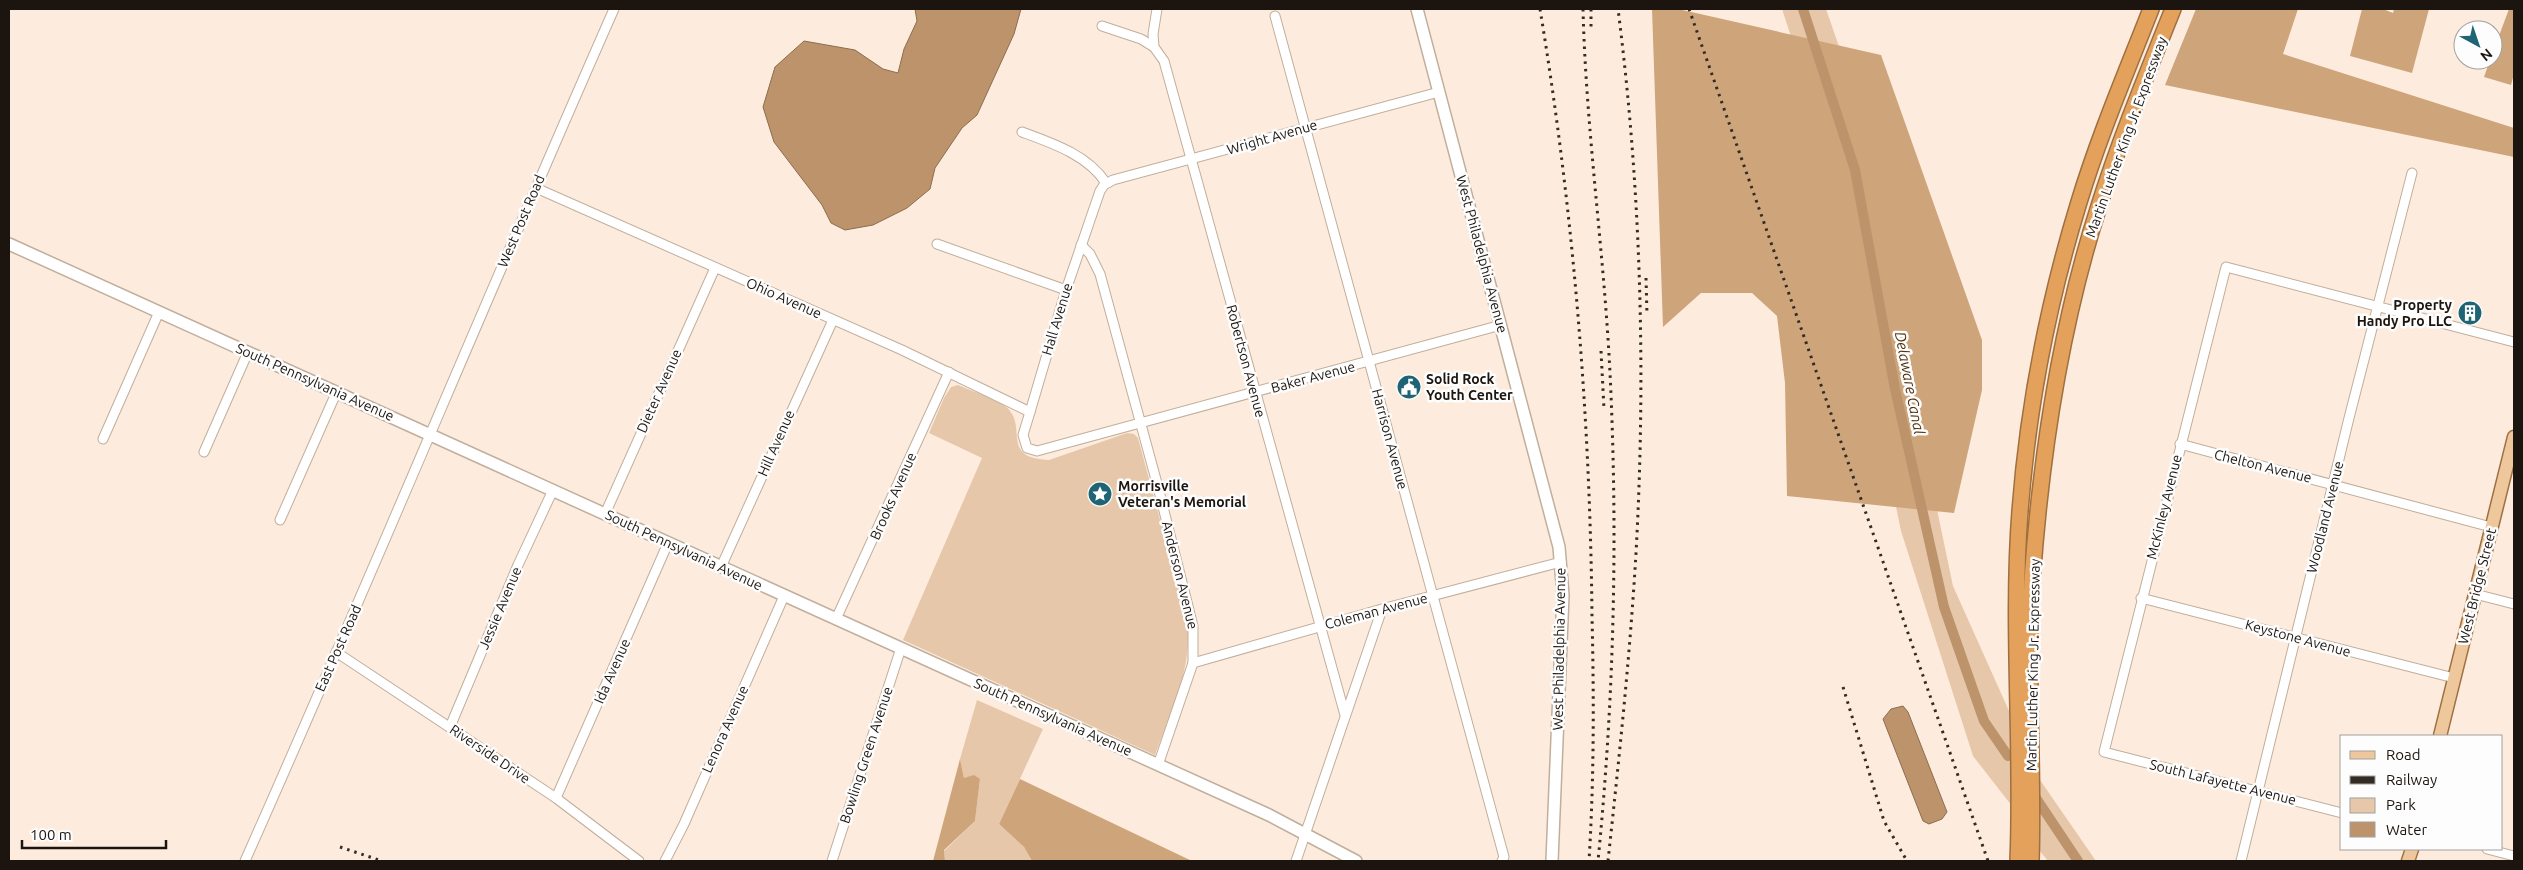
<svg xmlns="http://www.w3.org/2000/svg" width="2523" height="870" font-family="Ubuntu,sans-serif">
  <rect width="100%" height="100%" fill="#fdecdd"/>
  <g fill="#e7c7a9">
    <polygon points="1782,9 1826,9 1842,55 1953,586 2040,780 2096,861 2048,861 2039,850 2040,842 1973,756 1901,531 1847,268 1801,67"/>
    <path d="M958 385C973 392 993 397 1005 406 1030 425 998 458 1049 460L1127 433 1134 434 1138 438 1187 620C1193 669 1171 711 1155 755L903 640 982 458 929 433 944 398 951 387Z"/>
    <polygon points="977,700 1043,729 999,824 1024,847 1032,861 945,861 944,851 975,821 980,779 964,778 960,759"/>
  </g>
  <g fill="#cea47b">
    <polygon points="1652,9 1678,9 1881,55 1982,340 1982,390 1954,513 1787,496 1785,383 1777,316 1752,293 1701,293 1663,327"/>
    <polygon points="2196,9 2298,9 2283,54 2514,128 2514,157 2165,85"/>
    <polygon points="2362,9 2383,9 2393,13 2394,9 2429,9 2412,73 2350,56"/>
    <polygon points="2509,9 2514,9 2514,74 2511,85 2484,77 2490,60 2493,60 2493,52"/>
    <polygon points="960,759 964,778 974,775 980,779 975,821 944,850 945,861 933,861"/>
    <polygon points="1020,779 1192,861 1032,861 1024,847 999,824"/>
  </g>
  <g fill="#bc936b" stroke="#8c6d4f">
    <polygon points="915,9 1021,9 1014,34 977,115 962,128 935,168 930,189 907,208 873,225 845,230 831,223 822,205 774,142 763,107 775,67 804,41 855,50 883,69 898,73 904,49 917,21"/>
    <polygon points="1903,706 1908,712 1947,812 1942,819 1929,824 1923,821 1883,719 1891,709"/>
  </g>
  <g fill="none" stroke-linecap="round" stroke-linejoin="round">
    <g stroke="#bc936b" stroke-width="10">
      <polyline points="1803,9 1855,170 1895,389 1944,607 1984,721 2008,756"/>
      <polyline points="2036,798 2078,861"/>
    </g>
    <defs>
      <g id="street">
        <polyline points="1157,9 1153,34 1154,47 1164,61 1345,715"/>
        <polyline points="1275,16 1504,857 1502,861"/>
        <polyline points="1102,26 1141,39 1154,47"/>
        <polyline points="1439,92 1113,180 1104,185 1100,191 1066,290 1030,412 1023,435 1027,448 1037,451 1501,325"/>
        <path d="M1022 132C1052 143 1088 155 1106 183"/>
        <polyline points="536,188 902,350 1030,412"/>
        <polyline points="937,244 1066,290"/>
        <polyline points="1081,245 1090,254 1100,274 1158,487 1193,626 1193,663 1158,765"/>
        <polyline points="103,439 159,312"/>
        <polyline points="2180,444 2491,527"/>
        <polyline points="204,452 248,352"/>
        <polyline points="605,514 715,268"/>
        <polyline points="280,520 337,391"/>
        <polyline points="721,567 833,320"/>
        <polyline points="2475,594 2514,604"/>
        <polyline points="2141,598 2454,678"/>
        <polyline points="836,619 949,372"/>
        <polyline points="336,652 556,798 639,861"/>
        <polyline points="1193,663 1382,609 1561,562"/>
        <polyline points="450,727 518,565 553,490"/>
        <polyline points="556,798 668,543"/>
        <polyline points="2342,813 2104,752 2226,267 2514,342"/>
        <polyline points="2487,849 2514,856"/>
        <path d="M245 861C371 578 489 292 614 9"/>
        <polyline points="665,861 684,824 784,596"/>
        <polyline points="832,861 901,648"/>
        <polyline points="1296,861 1382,609"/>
        <polyline points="2241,861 2349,418 2412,173"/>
      </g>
      <g id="secondary">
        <polyline points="1417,9 1559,547 1563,595 1552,861"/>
        <polyline points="9,244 1269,815 1356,861"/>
      </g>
      <g id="primary">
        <polyline points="2440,736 2514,437"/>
        <polyline points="2408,861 2412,849"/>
      </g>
      <g id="highway">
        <path d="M2018 861C2023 745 2011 627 2020 511 2028 406 2048 303 2079 202 2099 136 2126 73 2151 9"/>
        <path d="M2031 861C2034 768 2026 674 2032 581 2041 454 2060 327 2099 206 2120 139 2147 74 2173 9"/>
      </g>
    </defs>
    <use href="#street" stroke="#c1ae9c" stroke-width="11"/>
    <use href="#secondary" stroke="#c1ae9c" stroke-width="14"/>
    <use href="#primary" stroke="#9e7040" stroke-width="15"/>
    <use href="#highway" stroke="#9e7040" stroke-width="18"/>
    <use href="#street" stroke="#fff" stroke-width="9"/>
    <use href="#secondary" stroke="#fff" stroke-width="11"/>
    <use href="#primary" stroke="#efc79d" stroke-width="12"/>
    <use href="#highway" stroke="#e4a15b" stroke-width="15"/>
    <g stroke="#332b24" stroke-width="3" stroke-dasharray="2.5 5" stroke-linecap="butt">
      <path d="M1540 9C1573 209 1590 413 1592 616 1594 698 1594 780 1589 861"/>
      <path d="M1583 9C1586 130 1604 251 1610 373 1618 536 1614 699 1598 861"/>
      <polyline points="1591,9 1591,30"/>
      <polyline points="1689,9 1988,861"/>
      <polyline points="1646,278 1647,315"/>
      <polyline points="1601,351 1604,409"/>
      <polyline points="1843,687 1884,821 1907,861"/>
      <polyline points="340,847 382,861"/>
      <path d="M1608 861C1619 759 1630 656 1636 553 1646 372 1641 189 1618 9"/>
    </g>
  </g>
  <defs>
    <symbol id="building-disc" viewBox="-11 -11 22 22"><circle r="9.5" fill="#1e6474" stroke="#fdfdfd"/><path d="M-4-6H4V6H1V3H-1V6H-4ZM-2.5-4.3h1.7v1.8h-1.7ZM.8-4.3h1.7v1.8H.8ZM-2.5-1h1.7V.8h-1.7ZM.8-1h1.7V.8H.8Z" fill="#fff"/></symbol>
    <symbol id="civic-disc" viewBox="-11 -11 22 22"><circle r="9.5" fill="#1e6474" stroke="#fdfdfd"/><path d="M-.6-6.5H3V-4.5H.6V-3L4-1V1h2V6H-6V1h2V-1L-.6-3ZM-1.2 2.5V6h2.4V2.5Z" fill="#fff"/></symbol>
    <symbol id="sight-disc" viewBox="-11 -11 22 22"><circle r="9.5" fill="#1e6474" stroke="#fdfdfd"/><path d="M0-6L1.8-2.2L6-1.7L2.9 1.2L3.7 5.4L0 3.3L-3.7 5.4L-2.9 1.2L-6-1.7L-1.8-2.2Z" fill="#fff"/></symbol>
  </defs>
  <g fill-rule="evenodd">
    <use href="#building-disc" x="2456" y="299" width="28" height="28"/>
    <use href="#civic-disc" x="1395" y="373" width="28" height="28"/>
    <use href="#sight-disc" x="1086" y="480" width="28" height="28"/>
  </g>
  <g text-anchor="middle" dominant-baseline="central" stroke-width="5" stroke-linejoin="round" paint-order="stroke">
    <g font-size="14" fill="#1c150f" stroke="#fdfdfd">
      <text transform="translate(1272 137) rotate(-16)">Wright Avenue</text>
      <text transform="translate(2126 137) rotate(-70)">Martin Luther King Jr. Expressway</text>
      <text transform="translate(521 221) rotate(-67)">West Post Road</text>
      <text transform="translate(1482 254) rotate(75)">West Philadelphia Avenue</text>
      <text transform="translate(784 298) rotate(24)">Ohio Avenue</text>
      <text transform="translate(1057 319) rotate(-73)">Hall Avenue</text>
      <text transform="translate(1246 361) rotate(75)">Robertson Avenue</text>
      <text transform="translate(1313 377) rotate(-15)">Baker Avenue</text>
      <text transform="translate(315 382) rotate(24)">South Pennsylvania Avenue</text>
      <text transform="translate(659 391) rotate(-66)">Dieter Avenue</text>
      <text transform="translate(1390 439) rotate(75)">Harrison Avenue</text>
      <text transform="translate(776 443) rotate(-66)">Hill Avenue</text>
      <text transform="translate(2263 466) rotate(14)">Chelton Avenue</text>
      <text transform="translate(893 496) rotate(-66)">Brooks Avenue</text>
      <text transform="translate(2164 507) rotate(-76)">McKinley Avenue</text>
      <text transform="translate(2325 517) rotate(-76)">Woodland Avenue</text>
      <text transform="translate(684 550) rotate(25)">South Pennsylvania Avenue</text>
      <text transform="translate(1180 575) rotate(76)">Anderson Avenue</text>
      <text transform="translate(2477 586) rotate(-76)">West Bridge Street</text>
      <text transform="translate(500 608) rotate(-67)">Jessie Avenue</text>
      <text transform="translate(1376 611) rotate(-15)">Coleman Avenue</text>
      <text transform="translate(2298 638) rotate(15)">Keystone Avenue</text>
      <text transform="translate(338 648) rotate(-66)">East Post Road</text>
      <text transform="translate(1559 649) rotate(-89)">West Philadelphia Avenue</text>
      <text transform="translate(2033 665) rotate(-89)">Martin Luther King Jr. Expressway</text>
      <text transform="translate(612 671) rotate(-66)">Ida Avenue</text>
      <text transform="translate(1053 717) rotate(24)">South Pennsylvania Avenue</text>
      <text transform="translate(725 729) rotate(-66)">Lenora Avenue</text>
      <text transform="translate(490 754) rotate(34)">Riverside Drive</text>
      <text transform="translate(866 755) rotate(-72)">Bowling Green Avenue</text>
      <text transform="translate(2223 782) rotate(14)">South Lafayette Avenue</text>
    </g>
    <g font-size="14" font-weight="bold" fill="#1c150f" stroke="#fdfdfd" text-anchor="start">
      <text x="2452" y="305" text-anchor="end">Property<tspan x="2452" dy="16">Handy Pro LLC</tspan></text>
      <text x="1426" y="379">Solid Rock<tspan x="1426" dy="16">Youth Center</tspan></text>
      <text x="1118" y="486">Morrisville<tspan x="1118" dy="16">Veteran's Memorial</tspan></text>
    </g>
    <g font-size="15" font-style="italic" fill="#503212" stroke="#fdfdfd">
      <text transform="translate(1910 383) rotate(79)">Delaware Canal</text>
    </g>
  </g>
  <rect width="2523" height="870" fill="none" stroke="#1c150f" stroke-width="20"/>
  <rect x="2340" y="735" width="162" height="115" fill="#fdfdfd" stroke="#a3a09e"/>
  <rect x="2350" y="751" width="25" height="8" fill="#efc79d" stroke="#a3a09e"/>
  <text x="2386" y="760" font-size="15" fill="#1c150f">Road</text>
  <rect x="2350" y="776" width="25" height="8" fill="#332b24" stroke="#a3a09e"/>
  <text x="2386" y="785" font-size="15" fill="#1c150f">Railway</text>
  <rect x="2350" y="798" width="25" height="15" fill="#e7c7a9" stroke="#a3a09e"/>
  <text x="2386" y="810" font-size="15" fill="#1c150f">Park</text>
  <rect x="2350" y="822" width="25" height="15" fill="#bc936b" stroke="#a3a09e"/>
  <text x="2386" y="835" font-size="15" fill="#1c150f">Water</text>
  <g transform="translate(2478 45) rotate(140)"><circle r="24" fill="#fdfdfd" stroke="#a3a09e"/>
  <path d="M0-4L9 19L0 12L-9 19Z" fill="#1e6474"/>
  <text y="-8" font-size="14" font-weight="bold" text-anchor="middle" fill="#1c150f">N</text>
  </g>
  <path d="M22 840v8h144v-8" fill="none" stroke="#1c150f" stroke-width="2.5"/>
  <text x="30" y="840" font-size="15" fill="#1c150f" stroke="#fdfdfd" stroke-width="4" paint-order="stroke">100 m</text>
</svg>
